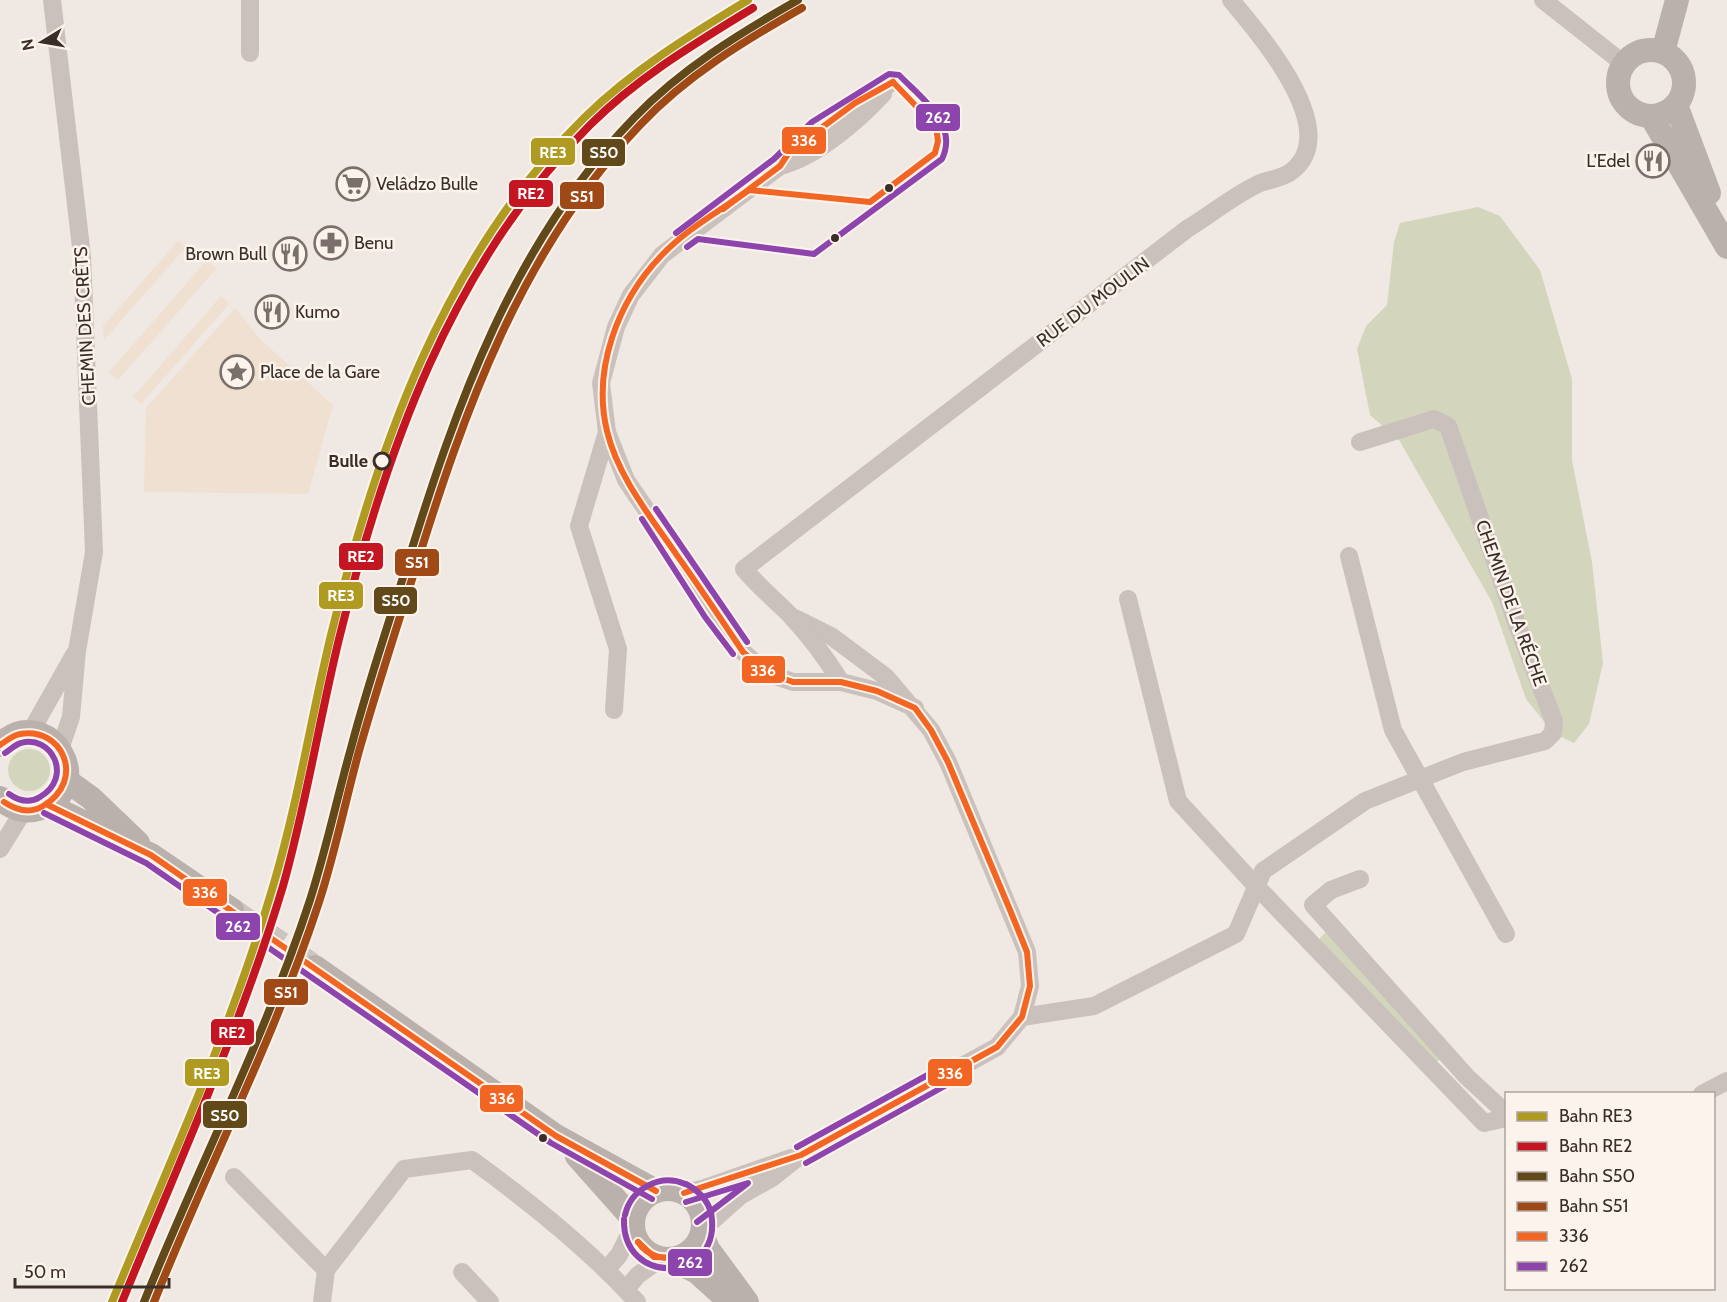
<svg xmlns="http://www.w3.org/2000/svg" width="1727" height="1302" font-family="Cabin,sans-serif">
  <rect width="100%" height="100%" fill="#f0e9e3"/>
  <g fill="#d3d6bc">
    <polygon points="1478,207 1500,216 1540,270 1572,379 1572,460 1592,562 1603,663 1589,724 1574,743 1553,733 1526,699 1492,602 1399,440 1370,415 1357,349 1366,326 1387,305 1394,242 1400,223"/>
    <circle cx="29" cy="770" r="21"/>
    <polygon points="1325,933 1331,935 1440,1059 1433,1066 1320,942 1320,938"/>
  </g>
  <g fill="#efe0d2">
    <polygon points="179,240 185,248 104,340 103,326"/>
    <polygon points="207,260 216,269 118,380 109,372"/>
    <polygon points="221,296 229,304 141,404 133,397"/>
    <polygon points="235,308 260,339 333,405 308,494 144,492 146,408"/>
  </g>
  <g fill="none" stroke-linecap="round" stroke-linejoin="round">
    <polyline stroke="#ccc4be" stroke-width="24" stroke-dasharray="24 12" stroke-linecap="butt" points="232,910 315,967"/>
    <g stroke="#cac1bc" stroke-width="18">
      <polyline points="52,0 82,256 94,552 77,651 71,717 60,749"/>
      <polyline points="1543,0 1624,64"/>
      <polyline points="250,53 250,0"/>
      <path d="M893 82C856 102 805 131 780 166L662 255 631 295 616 327 601 383 607 432 626 480 743 652 767 673 793 682H841L877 691 915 708"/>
      <path d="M780 166C816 157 858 121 883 94"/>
      <polyline points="607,432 579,526 618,649 614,710"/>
      <polyline points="1349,556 1393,730 1506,934"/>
      <polyline points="1128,599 1178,801 1256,886 1484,1123 1506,1118"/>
      <polyline points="797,619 831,636 886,677 931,730 948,762 1027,952 1030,986 1022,1017"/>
      <path d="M841 682C826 658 809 635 790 615 774 599 758 586 744 569L1187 229C1210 215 1233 196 1258 184 1269 179 1282 179 1292 171 1344 130 1258 33 1231 0"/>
      <polyline points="30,733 74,655"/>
      <polyline points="0,849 24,810"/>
      <polyline points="1360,879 1331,890 1313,905 1467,1077 1506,1113"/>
      <polyline points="1702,1094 1727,1081"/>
      <polyline points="234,1177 326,1270"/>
      <polyline points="684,1193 702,1189 791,1158"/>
      <polyline points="703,1229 740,1196 772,1178 801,1155 997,1047 1022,1017 1094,1006 1236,934 1263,871 1365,801 1463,762 1545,741 1553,733 1554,721 1517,625 1448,426 1434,419 1360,442"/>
      <polyline points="606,1270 619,1255 633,1227"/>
      <polyline points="462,1272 490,1302"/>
      <polyline points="626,1289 638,1275 660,1259"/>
      <path d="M322 1302 326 1270 404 1169 472 1160C530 1202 589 1249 637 1302"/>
    </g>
    <g stroke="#bab1ad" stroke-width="24">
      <circle cx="1651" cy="83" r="33"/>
      <polyline points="1663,52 1677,0"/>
      <polyline points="1676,105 1709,193"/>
      <polyline points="1651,116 1727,247"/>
      <path d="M0 745C47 699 102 788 38 809 24 813 10 808 0 798"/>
      <polyline points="66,780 91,798 138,843"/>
      <polyline points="48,805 151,855 232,910"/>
      <polyline points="315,967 556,1136 656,1191"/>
      <polyline points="577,1156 633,1219"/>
      <circle cx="668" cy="1224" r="35"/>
      <polyline points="702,1234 708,1249 747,1302"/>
      <polyline points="672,1260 697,1272 730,1302"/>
    </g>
    <defs>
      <g id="bus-1">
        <polyline points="723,209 780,166 790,151 855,103 893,82"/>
        <path d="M0 745C6 741 13 735 20 734 62 726 87 780 43 806 30 814 16 810 4 802"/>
        <polyline points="48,805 151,855 556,1136 656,1191"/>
        <path d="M684 1193 801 1155 997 1047 1022 1017 1030 986 1027 952 1010 910 948 762 931 730 915 708 877 691 841 682H793L767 673 743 652C721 619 699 586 676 554 650 516 618 477 607 431 592 369 618 301 661 256 686 229 720 211 749 190L870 202 935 153 938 141 936 127 893 82"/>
        <path d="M638 1242C648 1257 663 1259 679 1258"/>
        <polyline points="638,1242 654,1257 679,1258"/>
      </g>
      <g id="bus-2">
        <path d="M676 233 774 159 812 122 889 74 899 75C921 98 959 124 942 159L814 254 698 239 687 247"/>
        <polyline points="656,509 747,642"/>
        <polyline points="642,519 705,617 733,654"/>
        <path d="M5 753C10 750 16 744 21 743 51 734 74 777 40 797 29 804 19 801 9 794"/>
        <polyline points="44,813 146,863 551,1143 652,1199"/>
        <polyline points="797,1147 953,1061"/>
        <polyline points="806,1163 961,1077"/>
        <polyline points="686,1202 748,1183 697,1222"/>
        <path d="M625 1215C631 1189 660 1173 685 1184"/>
        <path d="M624 1219C622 1286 717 1283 712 1220 711 1204 701 1192 686 1184"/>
      </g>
    </defs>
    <use href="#bus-1" stroke="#fcf3ec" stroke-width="10"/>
    <use href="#bus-2" stroke="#fcf3ec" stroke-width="10"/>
    <use href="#bus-1" stroke="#f26522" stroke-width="6"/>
    <use href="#bus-2" stroke="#8e44ad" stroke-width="6"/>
    <defs>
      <path id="rail-1" d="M112 1302C169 1164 232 1027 274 883 298 802 311 718 331 635 377 448 444 256 584 118 633 70 690 35 748 0"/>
      <path id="rail-2" d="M122 1302C178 1164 240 1029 283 886 306 805 319 721 339 639 385 452 451 264 590 125 638 77 696 43 753 8"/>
      <path id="rail-3" d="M144 1302C198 1167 265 1038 310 900 326 850 337 798 351 748 367 687 387 628 406 568 456 405 513 243 634 118 681 69 740 33 798 0"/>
      <path id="rail-4" d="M154 1302C207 1168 274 1040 319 902 335 853 345 802 359 751 376 691 395 632 414 573 464 411 520 251 640 125 686 76 744 41 802 8"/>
    </defs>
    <use href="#rail-1" stroke="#fcf3ec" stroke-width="12"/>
    <use href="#rail-2" stroke="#fcf3ec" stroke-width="12"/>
    <use href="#rail-3" stroke="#fcf3ec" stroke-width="12"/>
    <use href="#rail-4" stroke="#fcf3ec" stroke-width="12"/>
    <use href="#rail-1" stroke="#b09b22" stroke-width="8"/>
    <use href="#rail-2" stroke="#c31622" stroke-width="8"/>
    <use href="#rail-3" stroke="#61491a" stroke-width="8"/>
    <use href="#rail-4" stroke="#9f4916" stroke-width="8"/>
  </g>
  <defs>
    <symbol id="restaurant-ring" viewBox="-11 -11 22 22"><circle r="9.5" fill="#fcf3ec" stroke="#7a6f6a" stroke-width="1.5"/><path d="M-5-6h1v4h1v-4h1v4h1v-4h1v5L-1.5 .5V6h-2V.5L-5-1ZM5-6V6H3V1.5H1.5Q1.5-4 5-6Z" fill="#7a6f6a"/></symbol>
    <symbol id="supermarket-ring" viewBox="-11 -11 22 22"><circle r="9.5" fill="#fcf3ec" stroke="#7a6f6a" stroke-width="1.5"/><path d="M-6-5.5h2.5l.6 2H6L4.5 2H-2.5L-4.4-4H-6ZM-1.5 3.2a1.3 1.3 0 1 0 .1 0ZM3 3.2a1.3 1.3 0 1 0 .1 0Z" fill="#7a6f6a"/></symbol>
    <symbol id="pharmacy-ring" viewBox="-11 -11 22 22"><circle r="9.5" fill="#fcf3ec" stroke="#7a6f6a" stroke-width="1.5"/><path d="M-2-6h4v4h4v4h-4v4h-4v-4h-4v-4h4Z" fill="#7a6f6a"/></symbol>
    <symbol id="sight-ring" viewBox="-11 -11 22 22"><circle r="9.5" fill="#fcf3ec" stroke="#7a6f6a" stroke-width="1.5"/><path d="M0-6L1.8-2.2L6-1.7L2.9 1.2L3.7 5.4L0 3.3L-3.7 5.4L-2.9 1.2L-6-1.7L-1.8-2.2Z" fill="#7a6f6a"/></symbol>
  </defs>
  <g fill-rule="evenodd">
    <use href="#restaurant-ring" x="1634" y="142" width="38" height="38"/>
    <use href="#supermarket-ring" x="334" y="165" width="38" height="38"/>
    <use href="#pharmacy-ring" x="312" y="224" width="38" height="38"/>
    <use href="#restaurant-ring" x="271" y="235" width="38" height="38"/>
    <use href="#restaurant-ring" x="253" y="293" width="38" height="38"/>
    <use href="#sight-ring" x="218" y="353" width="38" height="38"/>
  </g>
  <g fill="#3b2e29" stroke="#fcf3ec" stroke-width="2">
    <circle cx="889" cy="188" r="5"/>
    <circle cx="835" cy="238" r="5"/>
    <circle cx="543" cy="1138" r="5"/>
  </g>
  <circle fill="#fcf3ec" stroke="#3b2e29" stroke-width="3" cx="382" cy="461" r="8"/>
  <g text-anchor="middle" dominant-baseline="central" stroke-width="5" stroke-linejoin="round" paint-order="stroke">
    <g font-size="18" fill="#3b2e29" stroke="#fcf3ec" text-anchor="start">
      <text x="1630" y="161" text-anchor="end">L'Edel</text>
      <text x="376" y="184">Velâdzo Bulle</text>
      <text x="354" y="243">Benu</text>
      <text x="267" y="254" text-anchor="end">Brown Bull</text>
      <text x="295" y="312">Kumo</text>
      <text x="260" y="372">Place de la Gare</text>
    </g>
    <g font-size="18" fill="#3b2e29" stroke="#fcf3ec">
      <text transform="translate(1093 302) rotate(-37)">RUE DU MOULIN</text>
      <text transform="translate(85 326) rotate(-93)">CHEMIN DES CRÊTS</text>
      <text transform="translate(1511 603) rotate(70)">CHEMIN DE LA RÉCHE</text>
    </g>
    <g font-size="18" font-weight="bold" fill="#3b2e29" stroke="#fcf3ec" text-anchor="end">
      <text x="368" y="461">Bulle</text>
    </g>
  </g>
  <g stroke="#fcf3ec" stroke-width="2">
    <rect x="915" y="103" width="46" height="29" rx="6" fill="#8e44ad"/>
    <rect x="781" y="126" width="46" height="29" rx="6" fill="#f26522"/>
    <rect x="530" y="137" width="46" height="29" rx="6" fill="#b09b22"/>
    <rect x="581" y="138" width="45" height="29" rx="6" fill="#61491a"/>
    <rect x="508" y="179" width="46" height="29" rx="6" fill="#c31622"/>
    <rect x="559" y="181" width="46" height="29" rx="6" fill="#9f4916"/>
    <rect x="338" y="542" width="46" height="29" rx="6" fill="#c31622"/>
    <rect x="394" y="548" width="46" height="29" rx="6" fill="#9f4916"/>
    <rect x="318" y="581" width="46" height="29" rx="6" fill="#b09b22"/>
    <rect x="373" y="586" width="45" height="29" rx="6" fill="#61491a"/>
    <rect x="741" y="655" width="45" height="29" rx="6" fill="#f26522"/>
    <rect x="182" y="878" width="46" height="29" rx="6" fill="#f26522"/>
    <rect x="215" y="912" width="46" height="29" rx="6" fill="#8e44ad"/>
    <rect x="263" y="978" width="46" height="28" rx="6" fill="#9f4916"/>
    <rect x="210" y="1018" width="45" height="28" rx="6" fill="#c31622"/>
    <rect x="927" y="1058" width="46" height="29" rx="6" fill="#f26522"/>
    <rect x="184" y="1058" width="46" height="29" rx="6" fill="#b09b22"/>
    <rect x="479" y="1084" width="45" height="29" rx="6" fill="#f26522"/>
    <rect x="202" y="1100" width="46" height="29" rx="6" fill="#61491a"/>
    <rect x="667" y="1248" width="46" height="29" rx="6" fill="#8e44ad"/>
  </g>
  <g font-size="16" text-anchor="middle" font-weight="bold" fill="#fff">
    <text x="938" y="123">262</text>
    <text x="804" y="146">336</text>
    <text x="553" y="158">RE3</text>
    <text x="604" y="158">S50</text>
    <text x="531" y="199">RE2</text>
    <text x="582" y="202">S51</text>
    <text x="361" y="562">RE2</text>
    <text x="417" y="568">S51</text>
    <text x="341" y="601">RE3</text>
    <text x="396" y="606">S50</text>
    <text x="763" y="676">336</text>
    <text x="205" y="898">336</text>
    <text x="238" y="932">262</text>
    <text x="286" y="998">S51</text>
    <text x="232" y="1038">RE2</text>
    <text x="950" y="1079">336</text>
    <text x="207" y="1079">RE3</text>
    <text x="502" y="1104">336</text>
    <text x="225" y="1121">S50</text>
    <text x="690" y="1268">262</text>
  </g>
  <rect x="1505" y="1092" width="210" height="198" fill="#fcf3ec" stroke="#afa49e" stroke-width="1.5"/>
  <rect x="1517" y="1112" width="30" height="9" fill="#b09b22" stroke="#afa49e" stroke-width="1.5"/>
  <text x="1559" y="1122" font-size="18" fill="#3b2e29">Bahn RE3</text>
  <rect x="1517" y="1142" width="30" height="9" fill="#c31622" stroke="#afa49e" stroke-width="1.5"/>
  <text x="1559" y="1152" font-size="18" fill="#3b2e29">Bahn RE2</text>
  <rect x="1517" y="1172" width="30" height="9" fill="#61491a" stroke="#afa49e" stroke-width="1.5"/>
  <text x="1559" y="1182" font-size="18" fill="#3b2e29">Bahn S50</text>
  <rect x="1517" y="1202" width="30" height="9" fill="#9f4916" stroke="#afa49e" stroke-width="1.5"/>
  <text x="1559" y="1212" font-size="18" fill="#3b2e29">Bahn S51</text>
  <rect x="1517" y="1232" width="30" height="9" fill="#f26522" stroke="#afa49e" stroke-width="1.5"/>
  <text x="1559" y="1242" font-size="18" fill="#3b2e29">336</text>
  <rect x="1517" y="1262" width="30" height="9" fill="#8e44ad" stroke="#afa49e" stroke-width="1.5"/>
  <text x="1559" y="1272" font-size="18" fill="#3b2e29">262</text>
  <g transform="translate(42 42) rotate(259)" stroke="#fcf3ec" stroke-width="4.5" paint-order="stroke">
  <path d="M0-4.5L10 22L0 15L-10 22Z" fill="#3b2e29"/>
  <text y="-9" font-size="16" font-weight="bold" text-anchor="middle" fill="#3b2e29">N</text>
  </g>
  <path d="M15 1278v9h154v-9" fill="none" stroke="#3b2e29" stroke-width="3"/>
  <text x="24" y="1278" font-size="18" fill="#3b2e29" stroke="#fcf3ec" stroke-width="4.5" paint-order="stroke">50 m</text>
</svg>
